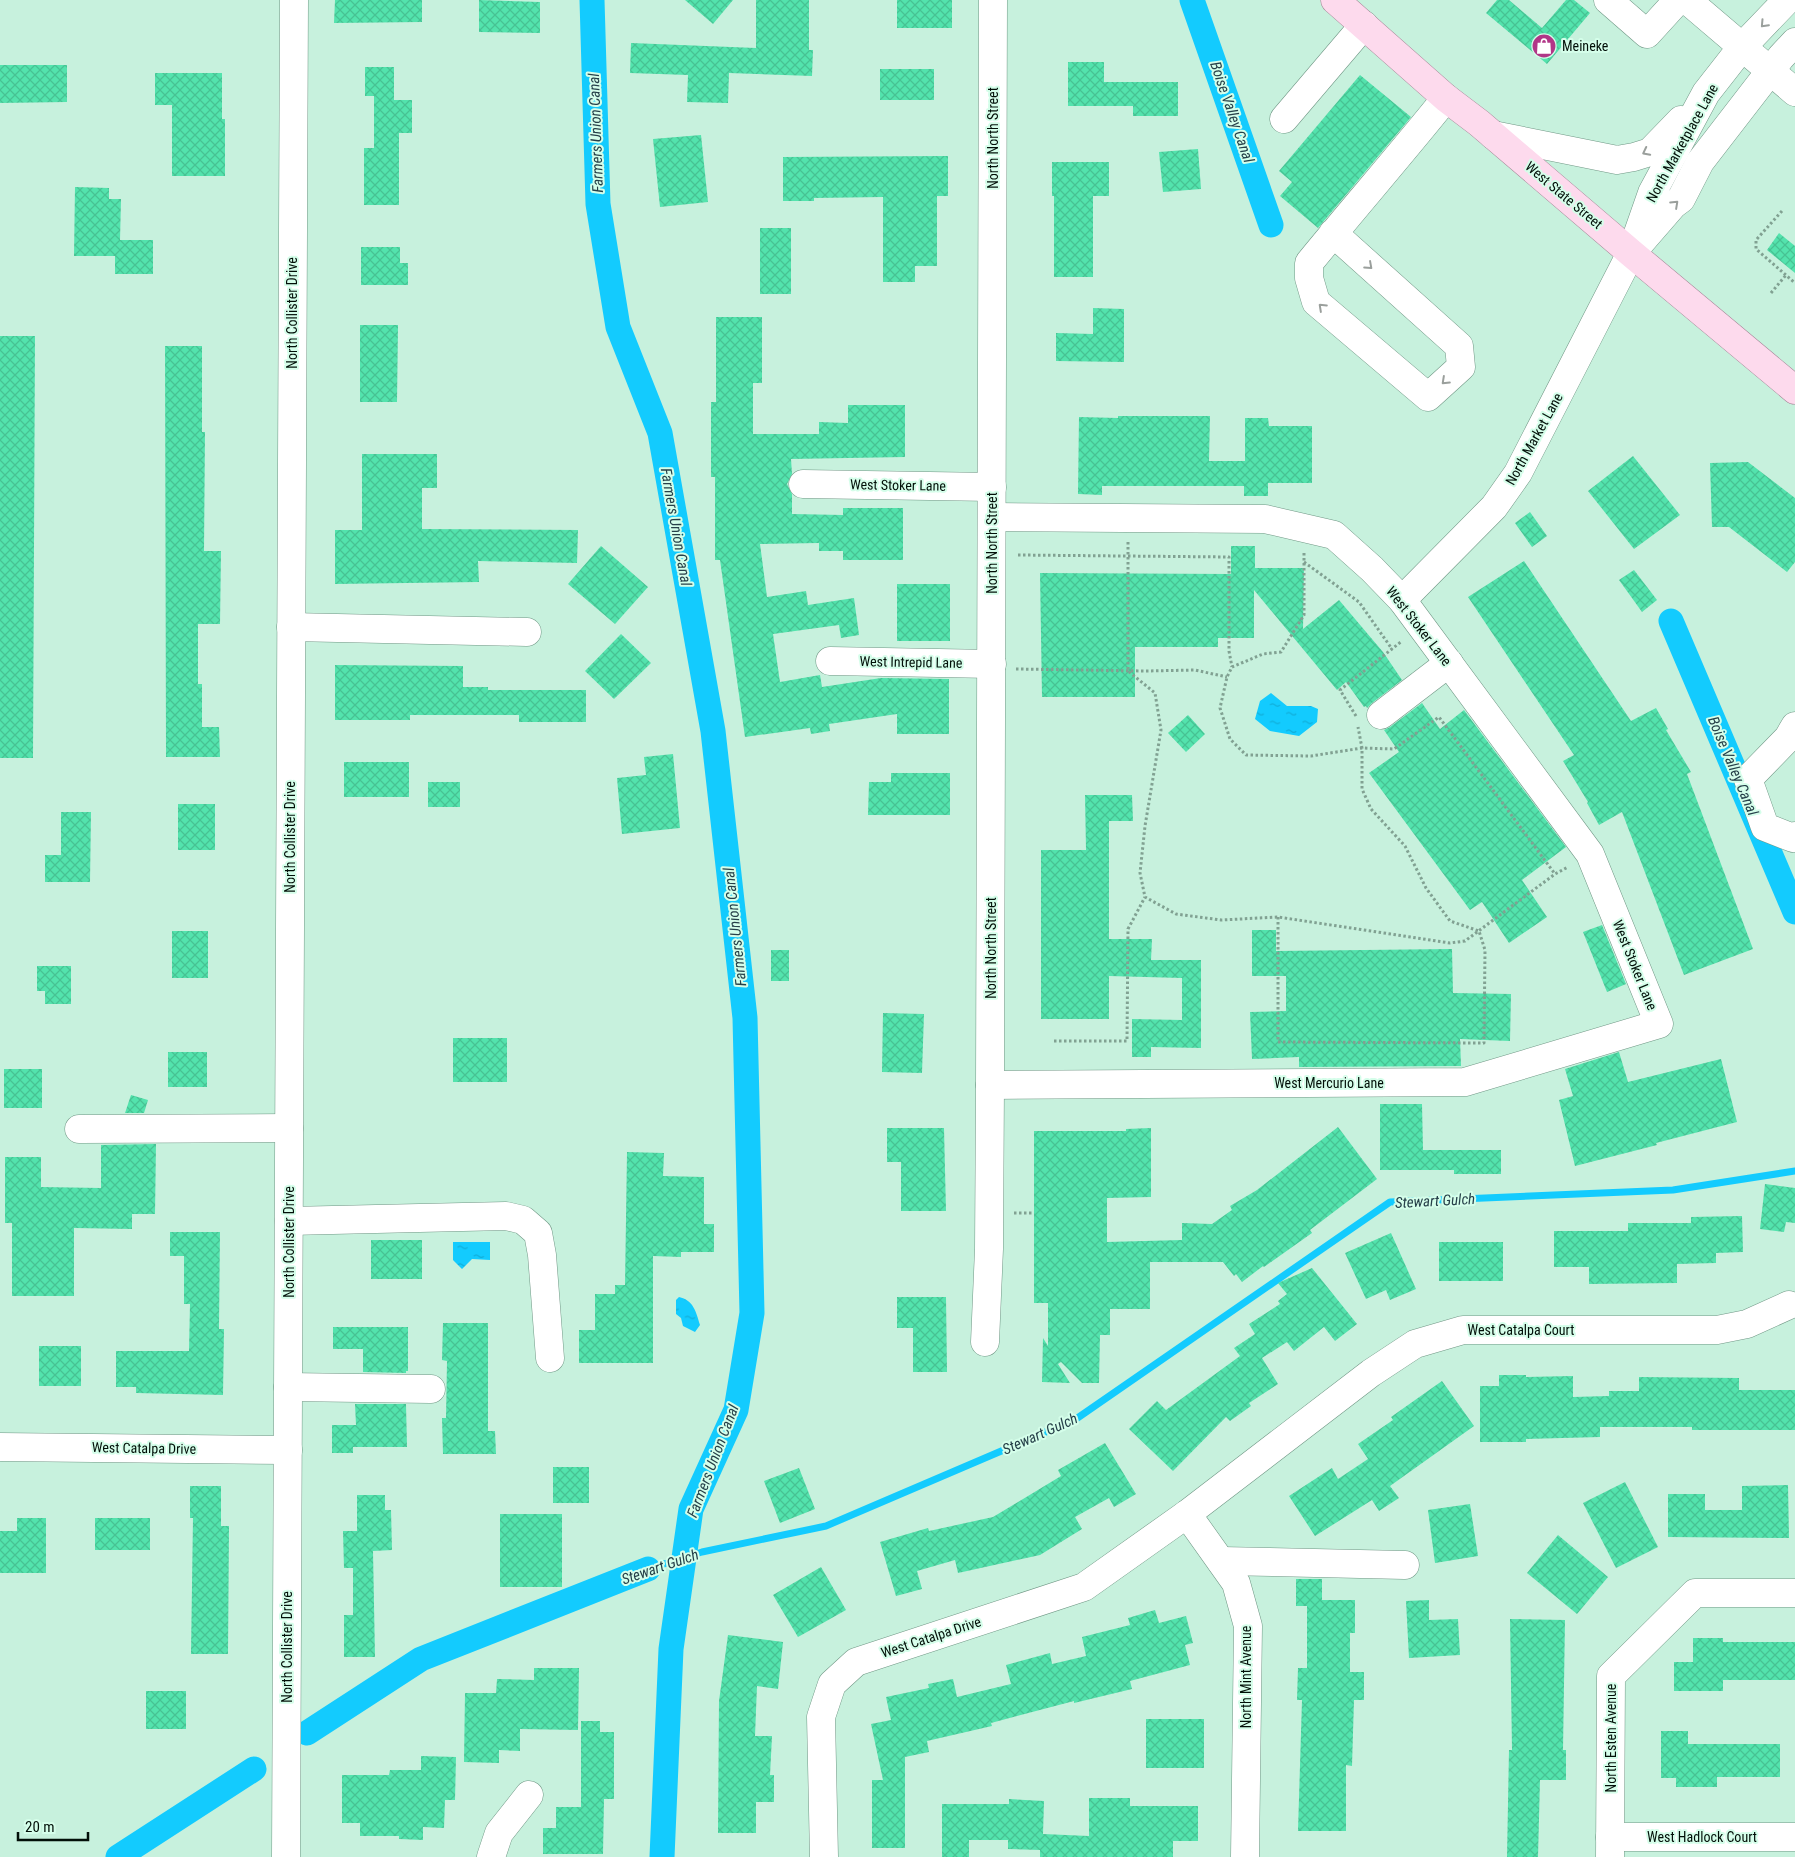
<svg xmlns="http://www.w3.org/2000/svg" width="1795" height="1857" font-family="'Roboto Condensed',sans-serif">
  <defs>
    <pattern id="water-ripples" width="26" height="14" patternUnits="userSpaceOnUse" patternTransform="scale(1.25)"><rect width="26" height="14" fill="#13cbfe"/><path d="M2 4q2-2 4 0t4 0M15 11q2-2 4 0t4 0" fill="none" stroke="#10add8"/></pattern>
    <pattern id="building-cross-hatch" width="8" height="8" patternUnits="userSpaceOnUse" patternTransform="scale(1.25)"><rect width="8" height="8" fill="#53e3ad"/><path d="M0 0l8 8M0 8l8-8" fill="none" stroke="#47c293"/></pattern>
  </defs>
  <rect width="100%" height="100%" fill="#c7f1dd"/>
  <g fill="url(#water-ripples)">
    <polygon points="1271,693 1287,706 1311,706 1318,709 1317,722 1299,736 1270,731 1255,719 1260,701"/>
    <polygon points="453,1242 490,1242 490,1260 472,1259 462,1269 453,1260"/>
    <path d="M679 1297C693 1300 696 1311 700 1325L695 1332 683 1326 681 1318 676 1314V1300Z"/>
  </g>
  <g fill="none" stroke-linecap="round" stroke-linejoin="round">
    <polyline stroke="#13cbfe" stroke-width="7" points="648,1569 702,1552 826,1526 1076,1419 1390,1202 1673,1190 1795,1171"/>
    <g stroke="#13cbfe" stroke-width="25">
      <polyline points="592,0 598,204 618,327 660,433 713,731 745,1018 752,1313 736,1410 691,1509 671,1649 662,1857"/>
      <polyline points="1192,0 1271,225"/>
      <polyline points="1671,621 1795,912"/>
      <polyline points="307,1733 421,1659 648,1569"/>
      <polyline points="118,1857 254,1769"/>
    </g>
  </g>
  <g fill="url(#building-cross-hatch)">
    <polygon points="335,0 422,0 422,22 334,23"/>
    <polygon points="479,0 540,2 540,33 479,32"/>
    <polygon points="685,0 733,0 713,24"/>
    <polygon points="756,0 809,0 809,50 813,50 812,76 729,73 728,103 687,102 688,75 630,73 631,43 756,48"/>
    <rect x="897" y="0" width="55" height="28"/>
    <polygon points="1497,0 1509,0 1542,28 1566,0 1574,0 1590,13 1547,64 1486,13"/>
    <polygon points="1068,62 1104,62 1104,82 1178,82 1178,116 1133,116 1133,106 1068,106"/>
    <polygon points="0,65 67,65 67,102 0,103"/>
    <polygon points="365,67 394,67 394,100 412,100 412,133 399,133 399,205 364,205 364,148 374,148 374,96 365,96"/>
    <rect x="880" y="69" width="54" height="31"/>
    <polygon points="155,73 222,73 222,119 225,119 225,176 172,176 172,105 155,105"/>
    <polygon points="1360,75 1411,117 1318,228 1280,196 1292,182 1279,171"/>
    <polygon points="701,135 708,202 660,207 653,139"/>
    <polygon points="1198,149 1201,189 1163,192 1159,152"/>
    <polygon points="948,156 948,196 937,196 937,266 915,266 915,282 883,282 883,197 814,198 814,201 783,201 783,157"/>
    <polygon points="1052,162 1109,162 1109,196 1093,196 1093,277 1054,277 1054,196 1052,196"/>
    <polygon points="75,187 109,188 109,199 121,199 120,240 153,240 153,274 115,274 115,256 74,256"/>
    <rect x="760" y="228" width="31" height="66"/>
    <polygon points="1779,233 1795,246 1795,273 1767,250"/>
    <polygon points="361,247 400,247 400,263 408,263 408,285 361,285"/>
    <polygon points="1093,308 1124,309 1124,362 1056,361 1056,333 1093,334"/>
    <polygon points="716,317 762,317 762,383 753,383 753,434 819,434 819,422 848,423 848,405 905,405 905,457 791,459 792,474 787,484 792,494 792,514 843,515 843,508 903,508 903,560 843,560 843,551 819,551 819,543 760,544 767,597 806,591 808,605 854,598 859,635 841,638 839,625 773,634 780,682 820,675 822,687 881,678 949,679 949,734 897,734 897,714 829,724 830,731 811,734 810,728 745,737 720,560 715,560 715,477 711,477 711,402 716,402"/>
    <polygon points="360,325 398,325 397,402 360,402"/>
    <polygon points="0,336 35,336 33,758 0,758"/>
    <polygon points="165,346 202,346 202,432 205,432 204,551 221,551 220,624 198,624 198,684 202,684 202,727 219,727 220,757 166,757"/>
    <polygon points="1118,416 1210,416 1209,461 1245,461 1245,418 1268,418 1269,426 1312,426 1312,483 1268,483 1268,496 1244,496 1244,486 1102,486 1102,495 1078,494 1079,417 1118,418"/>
    <polygon points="362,454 437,454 437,488 422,488 422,529 578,530 577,563 478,561 479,582 335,584 335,530 362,530"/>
    <polygon points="1633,456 1680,515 1634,549 1588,491"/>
    <polygon points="1748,462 1795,498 1795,562 1787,572 1729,527 1712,527 1710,463"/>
    <polygon points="1530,512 1547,536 1532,547 1515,523"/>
    <polygon points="601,546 648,587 615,624 568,584"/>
    <polygon points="1231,546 1255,546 1255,568 1304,568 1303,629 1339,600 1383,652 1402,680 1372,703 1367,708 1366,706 1364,707 1346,682 1337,690 1254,590 1254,638 1218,638 1218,647 1135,647 1135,697 1042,697 1040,573 1231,574"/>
    <polygon points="1524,561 1631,721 1656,708 1668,729 1666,730 1691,772 1687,774 1753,949 1684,975 1622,812 1599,825 1587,803 1588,802 1563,761 1574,755 1468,597"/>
    <polygon points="1634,570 1657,600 1642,612 1619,580"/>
    <rect x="897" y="584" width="53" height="57"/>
    <polygon points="621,634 651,663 614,699 585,671"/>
    <polygon points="335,665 463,666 463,687 488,687 488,690 586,690 586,722 519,722 519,715 410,715 410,720 335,720"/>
    <polygon points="1422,703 1440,729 1464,710 1566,847 1522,880 1547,917 1509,943 1482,902 1470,910 1369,773 1399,752 1384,730 1390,727"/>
    <polygon points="1188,715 1205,734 1186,752 1168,733"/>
    <polygon points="673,754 680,828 622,834 617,778 646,775 644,757"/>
    <rect x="344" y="762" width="65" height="35"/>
    <polygon points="891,773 950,773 950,815 868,815 869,782 891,782"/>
    <rect x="428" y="782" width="32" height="25"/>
    <polygon points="1085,795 1132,795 1133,821 1109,821 1109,939 1152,939 1151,960 1201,960 1201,1048 1151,1047 1151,1057 1132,1057 1132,1019 1182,1020 1182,978 1109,976 1109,1019 1041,1019 1041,850 1086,850"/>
    <rect x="178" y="804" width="37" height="46"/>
    <polygon points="61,812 91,812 90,882 45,882 45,855 61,855"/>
    <polygon points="1602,925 1626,984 1607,992 1583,932"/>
    <polygon points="1252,930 1276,930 1276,951 1452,949 1453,993 1511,994 1510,1041 1460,1039 1461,1066 1299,1067 1299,1057 1252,1059 1250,1012 1286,1011 1286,976 1252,976"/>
    <rect x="172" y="931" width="36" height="47"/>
    <rect x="771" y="950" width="18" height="31"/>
    <polygon points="37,966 71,966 71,1004 45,1004 45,991 37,991"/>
    <polygon points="883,1013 924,1014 922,1073 882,1072"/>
    <rect x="453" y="1038" width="54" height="44"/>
    <rect x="168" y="1052" width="39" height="35"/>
    <polygon points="1619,1052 1628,1082 1721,1059 1737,1122 1656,1143 1657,1145 1575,1166 1559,1100 1573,1096 1565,1069"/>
    <rect x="4" y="1069" width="38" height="39"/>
    <polygon points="131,1095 148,1100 144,1113 125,1113"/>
    <polygon points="1380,1104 1422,1104 1423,1150 1501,1150 1501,1174 1454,1174 1454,1170 1380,1170"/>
    <polygon points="1338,1127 1377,1179 1310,1230 1312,1233 1264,1267 1263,1266 1242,1282 1236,1274 1234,1276 1223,1262 1150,1262 1150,1309 1110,1309 1110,1335 1100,1335 1099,1383 1082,1383 1061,1362 1058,1364 1070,1383 1042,1382 1043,1338 1048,1346 1048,1303 1034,1303 1034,1131 1126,1131 1126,1129 1151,1128 1151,1197 1107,1198 1107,1242 1182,1240 1182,1223 1212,1224 1232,1210 1230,1206 1257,1190"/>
    <polygon points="887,1128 944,1128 946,1211 901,1211 901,1162 887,1162"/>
    <polygon points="156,1144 155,1214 132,1214 132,1229 74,1228 74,1296 12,1296 12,1223 5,1223 5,1157 41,1157 41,1187 101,1188 101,1145"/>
    <polygon points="627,1152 664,1153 663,1176 704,1177 704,1224 714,1224 714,1252 681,1252 681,1257 653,1256 653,1363 579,1363 579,1330 595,1330 595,1294 615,1294 615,1285 625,1285"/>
    <polygon points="1765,1184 1795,1188 1795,1223 1786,1222 1784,1232 1760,1229"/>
    <polygon points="1742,1216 1743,1252 1716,1253 1716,1263 1677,1264 1677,1283 1589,1284 1589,1267 1554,1267 1554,1231 1628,1231 1628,1223 1691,1223 1691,1217"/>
    <polygon points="170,1232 220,1232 219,1329 224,1329 223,1395 136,1393 136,1387 116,1387 116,1351 189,1351 190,1304 184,1304 184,1256 170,1256"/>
    <polygon points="1391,1233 1416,1289 1390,1300 1386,1290 1366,1299 1345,1253"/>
    <rect x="371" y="1240" width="51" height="39"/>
    <rect x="1439" y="1242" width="64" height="39"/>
    <polygon points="1312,1268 1357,1324 1335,1341 1324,1327 1294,1351 1287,1342 1262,1358 1278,1384 1249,1403 1251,1406 1230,1421 1226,1417 1173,1471 1129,1429 1157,1401 1166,1410 1240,1356 1234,1348 1255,1334 1249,1324 1280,1304 1278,1301 1287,1294 1278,1283"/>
    <polygon points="897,1297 946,1297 947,1372 913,1372 913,1328 897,1328"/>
    <polygon points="443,1323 488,1323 488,1431 495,1431 496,1454 443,1454 442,1418 446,1418 447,1361 442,1360"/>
    <polygon points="333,1327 408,1327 408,1371 406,1371 406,1373 363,1372 363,1349 333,1349"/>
    <rect x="39" y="1346" width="42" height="40"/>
    <polygon points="1499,1375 1526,1375 1526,1377 1573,1376 1573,1397 1609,1396 1609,1391 1639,1391 1639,1377 1739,1378 1739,1390 1795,1390 1795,1430 1692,1430 1692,1427 1600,1427 1600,1437 1526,1439 1526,1442 1480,1442 1480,1386 1499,1386"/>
    <polygon points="1442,1381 1474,1426 1390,1486 1399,1498 1379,1511 1372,1500 1315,1536 1289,1496 1332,1468 1338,1479 1368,1459 1358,1444 1393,1420 1391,1417"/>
    <polygon points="355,1404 406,1404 407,1447 353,1447 353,1453 332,1453 332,1425 356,1425"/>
    <polygon points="1105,1443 1136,1494 1114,1507 1109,1498 1075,1517 1082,1529 1040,1555 958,1573 955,1560 917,1571 922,1589 896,1596 880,1542 928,1528 929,1531 993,1517 1061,1476 1058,1470"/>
    <rect x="553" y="1467" width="36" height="36"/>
    <polygon points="799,1468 815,1509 780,1523 764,1481"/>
    <polygon points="1625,1482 1658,1547 1616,1568 1583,1503"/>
    <polygon points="1788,1485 1789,1538 1668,1537 1668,1494 1705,1494 1705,1510 1742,1510 1742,1486"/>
    <polygon points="190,1486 221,1486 221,1526 229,1526 228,1654 191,1654 193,1518 190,1518"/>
    <polygon points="357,1495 385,1495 385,1510 391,1510 392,1550 373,1551 375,1657 344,1657 344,1615 353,1615 353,1568 344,1568 343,1531 357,1531"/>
    <polygon points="1470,1504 1478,1556 1435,1563 1428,1510"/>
    <rect x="500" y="1514" width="62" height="73"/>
    <polygon points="17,1518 46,1518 46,1573 0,1573 0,1531 17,1531"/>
    <rect x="95" y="1518" width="55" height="32"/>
    <polygon points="1558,1535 1608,1577 1577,1614 1527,1573"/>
    <polygon points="821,1567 846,1610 798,1637 773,1595"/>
    <polygon points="1296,1579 1322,1579 1322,1600 1355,1600 1355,1633 1350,1633 1350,1672 1364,1672 1364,1700 1354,1700 1352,1766 1346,1765 1346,1831 1298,1831 1302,1700 1297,1700 1298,1668 1307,1668 1307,1606 1296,1606"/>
    <polygon points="1429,1600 1429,1620 1458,1619 1460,1655 1409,1658 1406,1601"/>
    <polygon points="1155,1610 1159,1623 1186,1616 1193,1643 1185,1645 1190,1665 1130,1681 1132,1689 1074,1703 1074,1701 991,1723 992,1726 927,1741 929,1752 905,1757 905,1848 872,1848 872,1780 883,1780 871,1724 891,1720 886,1697 929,1688 928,1684 953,1679 957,1697 1011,1684 1006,1665 1050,1653 1052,1664 1086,1656 1082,1637 1130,1625 1128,1618"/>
    <polygon points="1510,1619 1565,1620 1563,1750 1566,1750 1566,1780 1540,1780 1538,1857 1507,1857 1509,1750 1512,1750"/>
    <polygon points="728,1635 783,1642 778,1689 757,1686 755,1736 772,1736 770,1775 774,1775 774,1802 756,1802 756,1833 718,1833 719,1701"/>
    <polygon points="1693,1638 1723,1638 1723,1642 1795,1642 1795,1680 1723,1680 1723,1691 1674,1691 1674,1662 1693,1662"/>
    <polygon points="534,1668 579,1668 578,1730 520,1729 520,1751 499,1750 499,1763 464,1762 465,1693 496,1693 497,1679 534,1680"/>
    <rect x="146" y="1691" width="40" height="38"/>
    <rect x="1146" y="1719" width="58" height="49"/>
    <polygon points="581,1721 600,1721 600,1732 614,1732 614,1799 604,1799 603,1854 543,1854 543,1828 556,1828 556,1807 581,1807"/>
    <polygon points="1661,1731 1688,1731 1688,1744 1780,1744 1780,1777 1717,1777 1717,1787 1676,1787 1676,1778 1661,1778"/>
    <polygon points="421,1756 456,1757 455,1800 445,1800 444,1828 423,1827 423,1840 399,1839 399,1836 360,1836 360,1823 342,1823 342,1775 389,1775 390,1770 421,1770"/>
    <polygon points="1089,1798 1130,1798 1130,1806 1198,1806 1198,1841 1173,1841 1173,1857 1040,1857 1040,1850 1008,1849 1008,1840 969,1840 969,1857 942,1857 942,1804 1009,1804 1009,1799 1044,1801 1043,1834 1089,1836"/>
  </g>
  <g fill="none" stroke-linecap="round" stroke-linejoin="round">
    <defs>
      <g id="minor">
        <polyline points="1608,0 1647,34 1678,0"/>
        <polyline points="1687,0 1795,92"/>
        <polyline points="1284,119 1364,25"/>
        <polyline points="1493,135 1617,160 1634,157 1650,152 1681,120"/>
        <path d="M1333 233 1459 346 1461 367 1428 397 1316 302 1309 278V263C1354 208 1401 154 1446 98"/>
        <polyline points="1640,243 1673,205 1681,199 1700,162 1781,57 1795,42"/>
        <polyline points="803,484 992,487"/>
        <polyline points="1402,600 1494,507 1518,473 1631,253 1652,193 1706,93 1742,47 1787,0"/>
        <polyline points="291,627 527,632"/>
        <polyline points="830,661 992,664"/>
        <polyline points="1381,715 1449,663"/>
        <polyline points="1795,726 1788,738 1748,779 1765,827 1793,838 1795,836"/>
        <polyline points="990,1085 1465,1082 1659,1024 1590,854 1402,600 1372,569 1334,535 1265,519 993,517"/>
        <polyline points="79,1129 289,1128"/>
        <polyline points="289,1221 506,1216 523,1220 538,1233 542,1255 550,1358"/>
        <polyline points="985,1342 989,1249 990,1085 993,0"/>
        <polyline points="288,1387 431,1389"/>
        <polyline points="0,1447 288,1450"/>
        <polyline points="1187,1514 1236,1583 1248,1626 1245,1857"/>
        <polyline points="1221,1561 1405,1565"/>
        <polyline points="1610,1837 1795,1837"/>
        <polyline points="286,1857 294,0"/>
        <polyline points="491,1857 499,1833 529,1795"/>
        <polyline points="824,1857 821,1717 832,1684 856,1662 1084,1587 1187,1514 1371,1373 1415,1344 1463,1330 1717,1330 1747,1324 1789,1305"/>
        <polyline points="1610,1857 1611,1676 1695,1593 1795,1593"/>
      </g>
      <polyline id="major" points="1335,0 1446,98 1479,123 1631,253 1795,390"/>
    </defs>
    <use href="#minor" stroke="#709785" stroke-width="29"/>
    <use href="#major" stroke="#a48395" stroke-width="29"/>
    <g stroke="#81a192" stroke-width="3" stroke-dasharray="2.5 2.5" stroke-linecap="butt">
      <polyline points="1782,211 1756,240 1756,249 1795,283"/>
      <polyline points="1771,293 1786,275"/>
      <polyline points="1128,542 1128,671 1155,693 1161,730 1145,826 1140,873 1145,897 1176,914 1221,920 1278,917 1450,943 1465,941 1555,874 1568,867"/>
      <polyline points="1304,553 1304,615 1281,652 1263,654 1232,667 1227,677 1220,708 1230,739 1246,755 1311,756 1362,748 1394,749 1439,717 1555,874"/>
      <polyline points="1018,555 1229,557 1229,651 1232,667"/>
      <polyline points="1304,562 1359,602 1392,649"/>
      <polyline points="1016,669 1145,671 1195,670 1227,677"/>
      <polyline points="1356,716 1340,690 1402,641"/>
      <polyline points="1278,917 1278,1042 1484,1043 1485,950 1479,931 1450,921 1426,888 1405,846 1371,809 1362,789 1362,748 1358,727"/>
      <polyline points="1054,1041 1127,1041 1128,929 1145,897"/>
      <polyline points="1014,1213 1032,1213"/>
    </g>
    <use href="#minor" stroke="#fff" stroke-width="28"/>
    <use href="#major" stroke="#fddaed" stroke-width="28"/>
  </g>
  <defs><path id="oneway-chevron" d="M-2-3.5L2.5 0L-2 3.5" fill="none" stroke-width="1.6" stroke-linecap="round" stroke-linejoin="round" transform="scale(1.25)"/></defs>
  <g stroke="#9a9f9c">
    <use href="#oneway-chevron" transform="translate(1764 24) rotate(133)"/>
    <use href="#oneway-chevron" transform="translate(1646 152) rotate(153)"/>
    <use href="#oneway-chevron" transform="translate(1675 204) rotate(-43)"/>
    <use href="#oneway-chevron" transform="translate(1369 266) rotate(42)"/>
    <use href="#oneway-chevron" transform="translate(1322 307) rotate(-137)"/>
    <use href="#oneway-chevron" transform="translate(1445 381) rotate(137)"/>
  </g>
  <defs>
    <symbol id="shop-disc" viewBox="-11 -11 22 22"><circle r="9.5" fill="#b13687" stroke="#d5feea"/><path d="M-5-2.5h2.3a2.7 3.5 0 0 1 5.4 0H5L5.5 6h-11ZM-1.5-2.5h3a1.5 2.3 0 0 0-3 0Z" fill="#fff"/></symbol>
  </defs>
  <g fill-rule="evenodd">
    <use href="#shop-disc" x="1530" y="32" width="28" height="28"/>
  </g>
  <g text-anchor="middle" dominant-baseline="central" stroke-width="4" stroke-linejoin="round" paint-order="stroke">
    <g font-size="14" fill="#020f08" stroke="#d5feea" text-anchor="start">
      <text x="1562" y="46">Meineke</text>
    </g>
    <g font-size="14" fill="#020f08" stroke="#d5feea">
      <text transform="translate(993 138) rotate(-90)">North North Street</text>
      <text transform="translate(1682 143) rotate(-61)">North Marketplace Lane</text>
      <text transform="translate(1564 195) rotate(40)">West State Street</text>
      <text transform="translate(292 313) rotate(-90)">North Collister Drive</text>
      <text transform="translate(1534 439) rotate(-61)">North Market Lane</text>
      <text transform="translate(898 485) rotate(1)">West Stoker Lane</text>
      <text transform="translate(992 543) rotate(-90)">North North Street</text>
      <text transform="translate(1419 626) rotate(52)">West Stoker Lane</text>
      <text transform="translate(911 662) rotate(1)">West Intrepid Lane</text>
      <text transform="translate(290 837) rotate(-90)">North Collister Drive</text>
      <text transform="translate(991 948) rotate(-90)">North North Street</text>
      <text transform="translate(1635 965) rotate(68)">West Stoker Lane</text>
      <text x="1329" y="1083">West Mercurio Lane</text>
      <text transform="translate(289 1242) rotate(-90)">North Collister Drive</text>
      <text x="1521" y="1330">West Catalpa Court</text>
      <text transform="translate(144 1448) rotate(1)">West Catalpa Drive</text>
      <text transform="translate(931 1637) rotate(-18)">West Catalpa Drive</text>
      <text transform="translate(287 1647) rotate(-90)">North Collister Drive</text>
      <text transform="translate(1246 1677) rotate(-90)">North Mint Avenue</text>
      <text transform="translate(1611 1738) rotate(-90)">North Esten Avenue</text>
      <text x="1702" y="1837">West Hadlock Court</text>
    </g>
    <g font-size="15" font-style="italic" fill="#264049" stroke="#d5feea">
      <text transform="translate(1232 112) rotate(71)">Boise Valley Canal</text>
      <text transform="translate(596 133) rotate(-92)">Farmers Union Canal</text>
      <text transform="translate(676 527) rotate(80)">Farmers Union Canal</text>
      <text transform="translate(1733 766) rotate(67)">Boise Valley Canal</text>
      <text transform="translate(735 927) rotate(-96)">Farmers Union Canal</text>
      <text transform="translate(1435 1201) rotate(-3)">Stewart Gulch</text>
      <text transform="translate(1040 1434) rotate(-24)">Stewart Gulch</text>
      <text transform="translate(713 1461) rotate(-69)">Farmers Union Canal</text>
      <text transform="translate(660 1567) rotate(-19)">Stewart Gulch</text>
    </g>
  </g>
  <path d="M18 1832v8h70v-8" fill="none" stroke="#020f08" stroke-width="2.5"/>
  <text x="25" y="1832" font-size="15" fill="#020f08" stroke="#d5feea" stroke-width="4" paint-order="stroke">20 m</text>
</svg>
